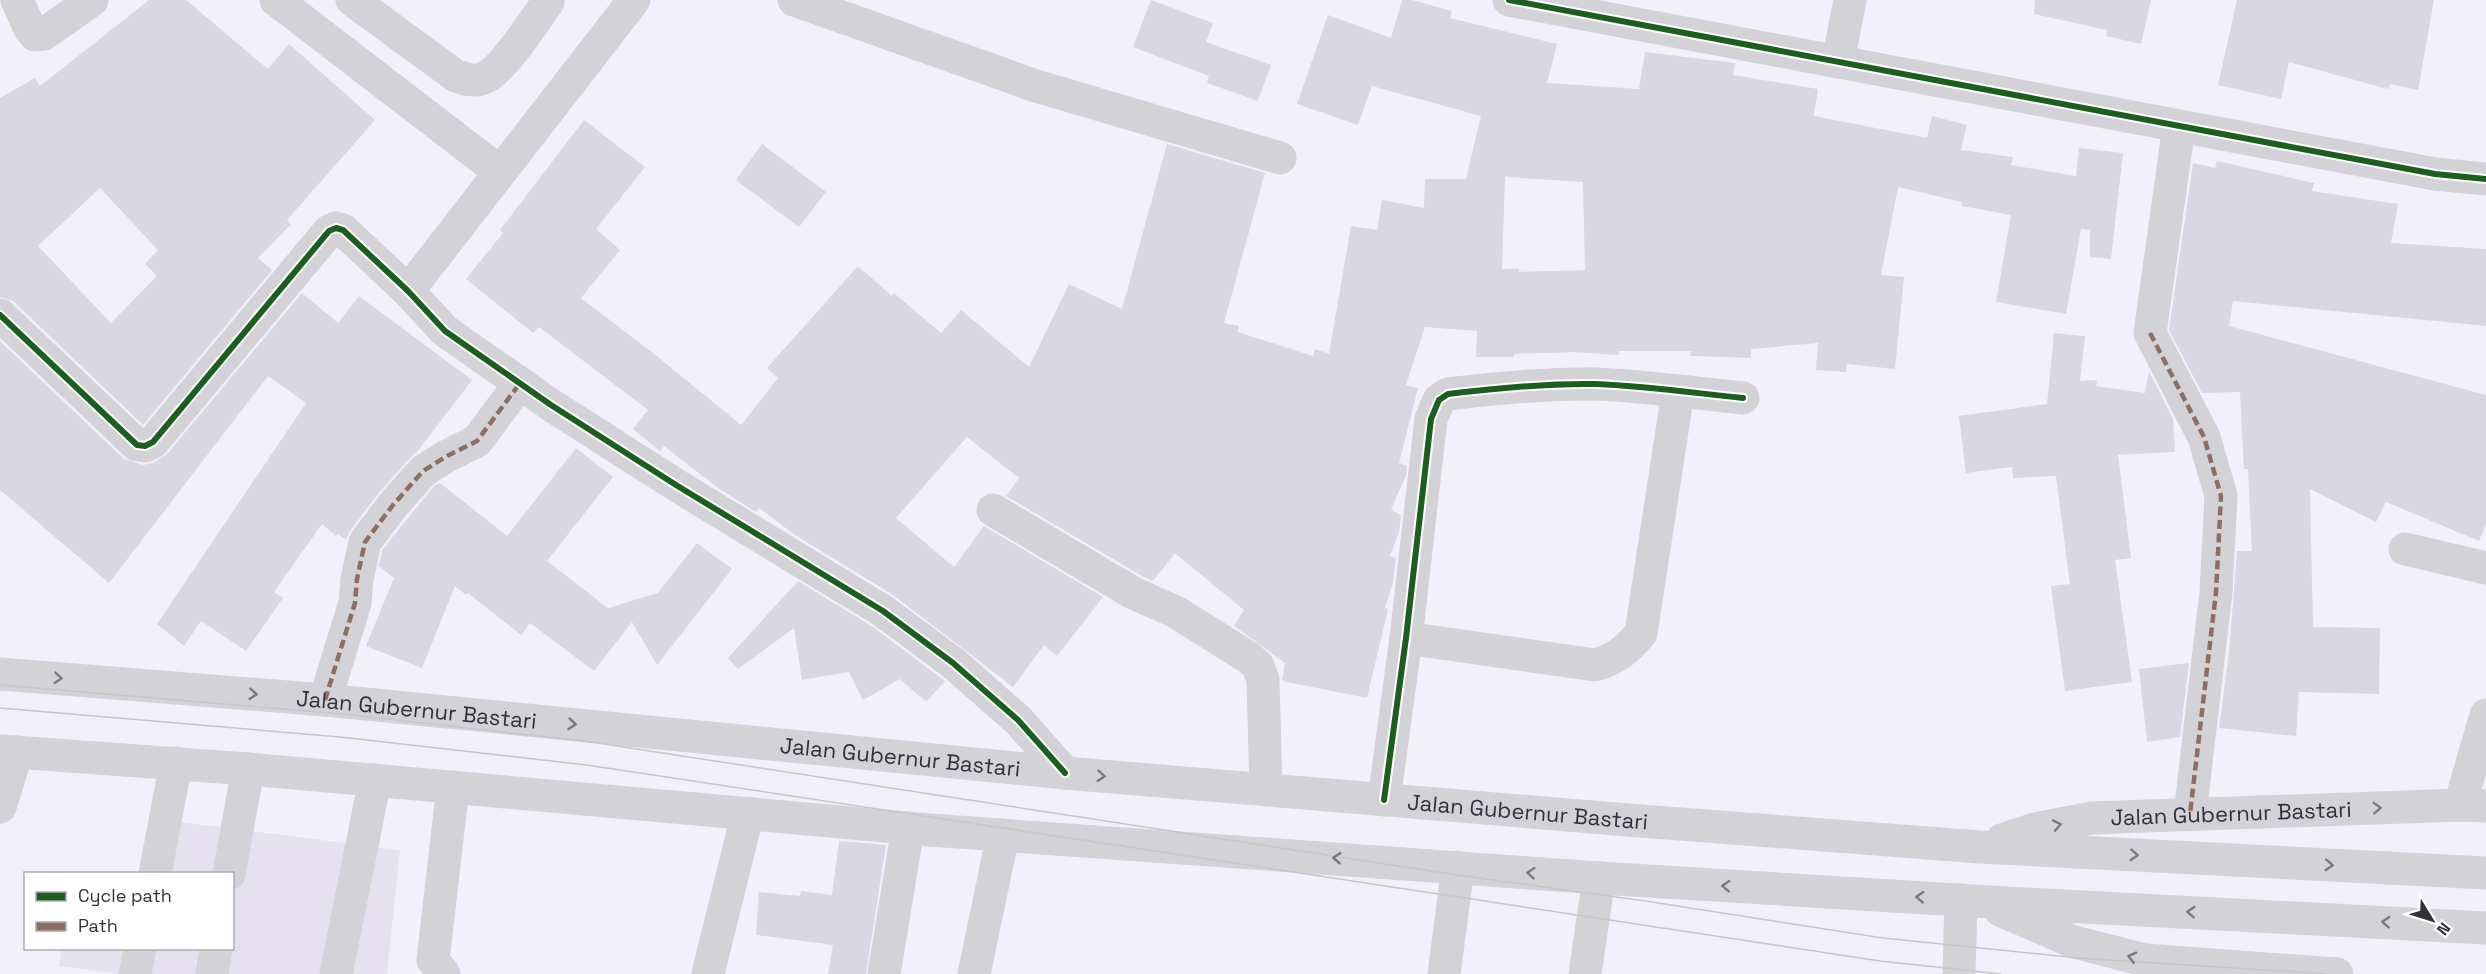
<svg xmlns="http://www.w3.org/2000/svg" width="2486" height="974" font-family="'Space Grotesk',sans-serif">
  <rect width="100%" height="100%" fill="#f2f0fb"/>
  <g fill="#e6e1f0">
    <polygon points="178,822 400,850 387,974 144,974 150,949 232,948 232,874 167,873"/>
    <polygon points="62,949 122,949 119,974 59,966"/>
  </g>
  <g fill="#d9d7e2" fill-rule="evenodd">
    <path d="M149 0H186L268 69 289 44 375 120 287 220 291 224 258 258 272 270 143 425 13 301 0 297V98L35 78 40 86ZM100 188 158 250 145 264 157 276 111 323 38 246Z"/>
    <polygon points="1151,0 1213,23 1206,42 1271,65 1258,101 1207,83 1209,76 1133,47"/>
    <path d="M1402 0H1412L1452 11 1450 18 1557 44 1547 83 1639 89 1645 52 1735 63 1733 75 1818 89 1814 116 1927 138 1932 116 1967 125 1961 150 2013 157 2011 165 2076 176 2079 148 2123 153 2111 259 2090 257V230L2081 229 2066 314 1996 302 2011 215 1962 206V202L1898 187 1881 275 1904 277 1895 369 1847 364 1846 372 1816 370 1818 343 1751 349V358L1690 356 1691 351H1619V355L1574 352 1514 354V357H1476L1477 331 1425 327 1406 385 1418 388 1399 463 1407 466 1406 475 1391 510 1401 515 1399 532 1390 556 1396 558 1393 583 1385 608 1388 609 1367 698 1282 681 1285 663 1234 626 1244 610 1175 553 1153 581 1142 576 1006 496 1019 478 967 437 896 518 954 567 984 526 1103 597 1057 656 1044 645 1013 687 893 595 795 535 759 508 756 512 718 488 664 446 660 451 633 429 648 410 539 327 533 333 466 279 503 233 500 230 584 120 645 167 596 229 620 250 581 298 658 357 741 425 778 378 767 368 858 266 892 296 894 293 941 333 961 310 1029 367 1069 284 1122 309 1167 144 1265 173 1224 323 1239 326 1238 332 1313 356 1315 349 1329 354 1351 226 1377 230 1382 200 1424 208 1425 179H1466L1481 116 1372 86 1358 125 1297 104 1328 15 1391 38ZM1505 177 1583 182 1585 270 1519 272V269H1502Z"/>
    <polygon points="2035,0 2151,0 2141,44 2106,36 2107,30 2034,14"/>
    <polygon points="2237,0 2434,0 2418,90 2390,84 2388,89 2289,62 2281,99 2218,85"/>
    <polygon points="762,144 826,192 799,227 736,180"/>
    <polygon points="2217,161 2314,183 2312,191 2398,204 2391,243 2486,249 2486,326 2233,301 2229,326 2486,395 2486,524 2479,541 2386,502 2376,522 2310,489 2313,627 2380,628 2379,694 2299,692 2296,736 2219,728 2229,652 2237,551 2252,551 2248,469 2244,469 2240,392 2202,393 2169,330 2193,163 2215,168"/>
    <polygon points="302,293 338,323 359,296 472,380 417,452 409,459 378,494 350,531 346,540 338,534 336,536 322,524 274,592 283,598 246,651 201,621 184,646 157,624 306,403 268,376 109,583 0,490 0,341 124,459 143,465 153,463 167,454"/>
    <polygon points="2054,333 2085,336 2080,381 2097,380 2096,386 2145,393 2149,371 2173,419 2175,452 2118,455 2131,558 2115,560 2132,682 2065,691 2051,586 2070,584 2056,476 2013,478 2012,467 1966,473 1959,416 2047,404"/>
    <polygon points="576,448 613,477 547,561 608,608 658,593 697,543 732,569 657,665 632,622 594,671 530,623 521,635 468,593 466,595 455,586 422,668 366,646 394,578 379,566 382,550 435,485 440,483 507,536"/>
    <polygon points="798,581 873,627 945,681 926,702 900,679 863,700 849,672 802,680 794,628 738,669 728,658"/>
    <polygon points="2189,663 2180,737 2147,742 2139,669"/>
    <polygon points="839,841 886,845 866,974 828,974 833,945 756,935 759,892 800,896 801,891 832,895"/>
  </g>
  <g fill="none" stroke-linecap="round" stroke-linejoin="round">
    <g stroke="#d3d2d6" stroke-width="33">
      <polyline points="17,0 30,29 35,35 44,34 92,0"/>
      <polyline points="276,0 500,172"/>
      <path d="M352 0 456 76C465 79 474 82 484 78 503 70 534 21 548 2"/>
      <polyline points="794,0 1036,86 1280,158"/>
      <polyline points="1509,0 2435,174 2486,179"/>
      <polyline points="1838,62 1850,0"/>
      <polyline points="2179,126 2150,333 2204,437 2221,496 2216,592 2190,814"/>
      <polyline points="408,291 634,0"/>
      <polyline points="0,315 137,445 145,446 153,442 329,231 336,228 343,230 408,291 445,331 551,405 676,485 883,611 953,663 1018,720 1065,773"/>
      <polyline points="993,510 1133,593 1176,612 1249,658 1258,666 1263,680 1266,790"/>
      <polyline points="2405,549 2486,568"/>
      <path d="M1406 638 1595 665C1616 659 1627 650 1641 633L1678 392"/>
      <polyline points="325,700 355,603 357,579 365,542 393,505 423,471 447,456 477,441 520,383"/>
      <path d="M1384 800 1406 638 1431 419 1439 400 1448 394C1497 388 1546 383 1596 384 1645 386 1694 393 1743 398"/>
      <polyline points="2460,805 2486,715"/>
      <polyline points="0,807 17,752"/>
      <polyline points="155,874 176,763"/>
      <polyline points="229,874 248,769"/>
      <polyline points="135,974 140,948"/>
      <polyline points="212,974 216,948"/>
      <polyline points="336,974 375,780"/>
      <polyline points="444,974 433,960 453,787"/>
      <polyline points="708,974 748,813"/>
      <polyline points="884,974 908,828"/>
      <polyline points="974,974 1003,835"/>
      <polyline points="1444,974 1458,867"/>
      <polyline points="1585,974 1599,878"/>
      <polyline points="1959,974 1961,900"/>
    </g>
    <g stroke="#d3d2d6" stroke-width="33">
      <path id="s1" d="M0 674 325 700 1065 773 1628 820 1980 847 2486 873"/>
      <polyline points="0,751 248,769 930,830 1599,878 2007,903 2486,928"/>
      <path id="s2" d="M2002 840 2035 829 2092 818 2460 805 2486 806"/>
      <polyline points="2000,910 2074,942 2145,960 2337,974"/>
    </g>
    <g stroke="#c7c6c9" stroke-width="1.5">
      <polyline points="0,685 343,714 591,742 1457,875 1652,902 1883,938 2078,958 2327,974"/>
      <polyline points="0,708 340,737 587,765 1880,961 2001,974"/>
    </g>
    <g stroke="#8d6e63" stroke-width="4.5" stroke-dasharray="9 4.5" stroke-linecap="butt">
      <polyline points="2150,333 2204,437 2221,496 2216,592 2190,814"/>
      <polyline points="325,700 355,603 357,579 365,542 393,505 423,471 447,456 477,441 520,383"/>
    </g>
    <defs>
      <g id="cycleway">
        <polyline points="1509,0 2435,174 2486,179"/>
        <polyline points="0,315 137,445 145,446 153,442 329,231 336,228 343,230 408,291 445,331 551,405 676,485 883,611 953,663 1018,720 1065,773"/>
        <path d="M1384 800 1406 638 1431 419 1439 400 1448 394C1497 388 1546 383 1596 384 1645 386 1694 393 1743 398"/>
      </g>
    </defs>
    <use href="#cycleway" stroke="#fff" stroke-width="10"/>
    <use href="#cycleway" stroke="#1b5e20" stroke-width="6"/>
  </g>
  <defs><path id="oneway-chevron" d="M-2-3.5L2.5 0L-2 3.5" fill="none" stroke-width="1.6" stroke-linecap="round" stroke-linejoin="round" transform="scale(1.5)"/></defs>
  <g stroke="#7a7981">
    <use href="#oneway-chevron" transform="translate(58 678) rotate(5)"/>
    <use href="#oneway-chevron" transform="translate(253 694) rotate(5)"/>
    <use href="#oneway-chevron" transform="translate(572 724) rotate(6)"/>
    <use href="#oneway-chevron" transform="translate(1101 776) rotate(5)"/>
    <use href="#oneway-chevron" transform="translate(2377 808) rotate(-2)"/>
    <use href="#oneway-chevron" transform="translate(2057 825) rotate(-11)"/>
    <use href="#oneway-chevron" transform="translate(2134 855) rotate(3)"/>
    <use href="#oneway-chevron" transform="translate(1337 858) rotate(-176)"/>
    <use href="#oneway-chevron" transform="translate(2329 865) rotate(3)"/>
    <use href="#oneway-chevron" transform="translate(1531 873) rotate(-175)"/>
    <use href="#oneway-chevron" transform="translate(1726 886) rotate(-177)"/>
    <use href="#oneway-chevron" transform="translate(1920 897) rotate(-177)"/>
    <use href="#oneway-chevron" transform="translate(2191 912) rotate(-177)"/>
    <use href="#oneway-chevron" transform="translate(2386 922) rotate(-177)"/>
    <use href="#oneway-chevron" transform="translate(2132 957) rotate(-166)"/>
  </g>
  <g text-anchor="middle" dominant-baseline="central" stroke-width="4.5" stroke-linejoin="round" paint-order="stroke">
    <g font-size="22" fill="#32303b" stroke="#fff">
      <text stroke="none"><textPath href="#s1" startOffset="418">Jalan Gubernur Bastari</textPath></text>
      <text stroke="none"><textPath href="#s1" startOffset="904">Jalan Gubernur Bastari</textPath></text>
      <text stroke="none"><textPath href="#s1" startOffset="1534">Jalan Gubernur Bastari</textPath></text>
      <text stroke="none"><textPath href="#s2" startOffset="232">Jalan Gubernur Bastari</textPath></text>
    </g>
  </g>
  <rect x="24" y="872" width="210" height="78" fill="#ffffff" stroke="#adacb1" stroke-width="1.5"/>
  <rect x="36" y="892" width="30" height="9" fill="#1b5e20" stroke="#adacb1" stroke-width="1.5"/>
  <text x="78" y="902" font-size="18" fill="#32303b">Cycle path</text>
  <rect x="36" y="922" width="30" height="9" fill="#8d6e63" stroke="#adacb1" stroke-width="1.5"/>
  <text x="78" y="932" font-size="18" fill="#32303b">Path</text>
  <g transform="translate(2432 920) rotate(128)" stroke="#ffffff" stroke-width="4.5" paint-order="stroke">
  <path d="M0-4.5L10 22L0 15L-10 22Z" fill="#32303b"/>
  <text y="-9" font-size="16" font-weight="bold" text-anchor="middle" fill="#32303b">N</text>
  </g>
</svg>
